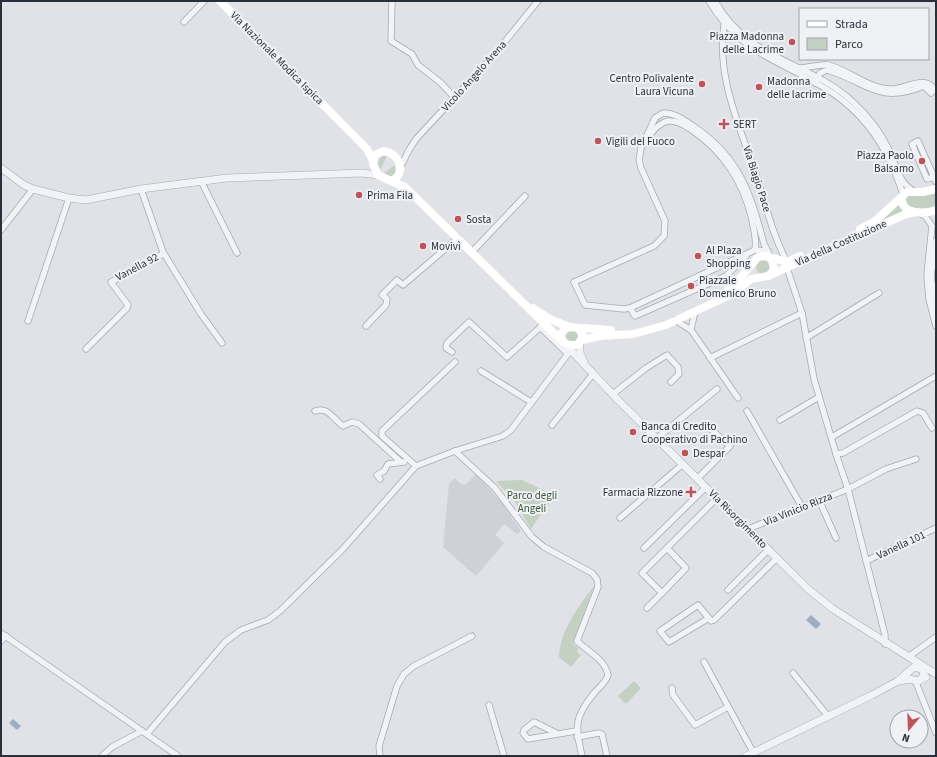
<svg xmlns="http://www.w3.org/2000/svg" width="937" height="757" font-family="'Source Sans 3',sans-serif">
  <rect width="100%" height="100%" fill="#e0e2e7"/>
  <polygon fill="#ced1d8" points="476,474 503,504 521,531 517,534 504,524 495,535 504,543 476,576 443,547 449,484 455,478 461,484 465,485"/>
  <g fill="#c4d0c2">
    <polygon points="381,155 387,156 380,170 378,163"/>
    <polygon points="395,165 395,173 392,177 383,174"/>
    <polygon points="936,192 936,208 927,210 909,207 905,199 906,196"/>
    <polygon points="899,204 905,211 876,223"/>
    <circle cx="763" cy="267" r="7"/>
    <circle cx="572" cy="336" r="6"/>
    <polygon points="522,480 554,495 531,529 515,502 496,481"/>
    <path d="M594 586 573 644 578 648 577 652 581 655 571 667 559 657C560 630 579 606 594 586Z"/>
    <polygon points="634,681 641,688 626,704 618,696"/>
  </g>
  <g fill="#9fadc3">
    <polygon points="811,615 821,624 816,629 806,620"/>
    <polygon points="13,719 21,726 17,730 9,723"/>
  </g>
  <g fill="none" stroke-linecap="round" stroke-linejoin="round">
    <defs>
      <g id="minor">
        <polyline points="392,1 391,41 412,54 418,65 440,82 455,98"/>
        <path d="M709 1C743 58 784 60 834 94 858 111 878 135 890 162 894 172 901 184 903 196"/>
        <path d="M715 1C748 61 809 61 853 102 867 115 880 131 888 148 896 163 898 183 914 191"/>
        <polyline points="184,22 204,1"/>
        <path d="M726 24 724 25C716 78 741 129 757 178 766 206 773 236 787 262"/>
        <path d="M796 68C806 69 822 63 829 65 850 71 867 88 890 89 904 90 927 73 934 90L931 93 924 86C877 105 868 82 827 70L820 73 815 83"/>
        <path d="M649 136C654 130 659 123 668 121 677 120 685 126 693 131 724 152 744 184 752 220 754 231 757 240 755 250"/>
        <polyline points="400,168 409,150 416,139 494,55 538,1"/>
        <polyline points="934,177 927,179 912,144 918,141 934,177 936,182"/>
        <polyline points="201,181 237,253"/>
        <polyline points="919,213 925,216 932,226 927,275 929,299 936,326"/>
        <polyline points="1,230 33,189"/>
        <polyline points="936,241 931,276 936,310"/>
        <path d="M768 251 755 250 630 308 624 309 585 305 574 282 654 246 664 236 665 221 641 168 639 160 641 148 655 118 663 113C676 113 686 121 696 128 740 158 751 195 764 244L771 258"/>
        <polyline points="163,252 201,314 222,343"/>
        <polyline points="472,252 525,196"/>
        <polyline points="787,268 802,313 814,379 836,454 848,489 885,635 885,644"/>
        <polyline points="630,308 635,316 726,276 746,256"/>
        <polyline points="675,320 691,330 738,398"/>
        <polyline points="28,321 69,198"/>
        <polyline points="366,326 386,305 387,299 382,295 397,280 403,285 458,238"/>
        <polyline points="540,327 568,354"/>
        <polyline points="691,330 695,311"/>
        <polyline points="806,338 879,293"/>
        <polyline points="86,349 127,308 128,305 111,282 161,255 163,252 141,189"/>
        <polyline points="452,352 446,348 447,343 469,322 507,357 544,324"/>
        <polyline points="710,358 802,313"/>
        <polyline points="481,371 531,402"/>
        <polyline points="613,394 646,368 667,355 678,367 679,374 671,382"/>
        <path d="M315 411C328 406 333 419 343 426L352 422 359 424 401 462"/>
        <polyline points="747,411 802,507"/>
        <polyline points="780,420 819,397"/>
        <polyline points="552,425 593,374"/>
        <polyline points="832,437 936,376"/>
        <polyline points="657,438 717,389"/>
        <path d="M455 451 495 488 532 537 544 547 592 573 597 579 598 587 577 641C588 652 605 659 608 675 606 682 600 687 595 692 574 717 575 726 582 756"/>
        <polyline points="836,454 843,453 917,411 923,413 932,428"/>
        <polyline points="416,466 382,436 382,431 455,362"/>
        <polyline points="380,479 377,475 384,471 388,464 404,462"/>
        <polyline points="697,479 730,446 712,430"/>
        <polyline points="819,500 836,538"/>
        <polyline points="620,518 683,464"/>
        <polyline points="748,529 848,489 886,469 916,459"/>
        <polyline points="644,548 706,487"/>
        <polyline points="667,548 642,573 662,593 686,568 667,548 717,498"/>
        <polyline points="866,561 936,528"/>
        <polyline points="728,590 769,549"/>
        <polyline points="647,608 662,593"/>
        <polyline points="709,618 669,642 660,631 698,605 711,621 714,620 777,558"/>
        <polyline points="1,633 178,756"/>
        <polyline points="1,641 6,636"/>
        <polyline points="908,657 936,637"/>
        <polyline points="704,662 753,752"/>
        <polyline points="793,673 827,715"/>
        <polyline points="915,680 936,733"/>
        <polyline points="672,688 673,695 695,725 728,707"/>
        <polyline points="489,705 504,756"/>
        <polyline points="147,734 225,642 241,630 268,620 280,611 342,550 416,466 455,451 503,436 511,430 570,351"/>
        <polyline points="558,734 534,722 524,730 523,733 528,739 576,731"/>
        <polyline points="577,737 599,733 602,734 607,756"/>
        <polyline points="102,756 112,747 142,731"/>
        <polyline points="380,756 379,746 397,686 404,674 414,666 472,636"/>
      </g>
      <g id="tertiary">
        <polyline points="1,168 24,185 33,189 69,198 86,200 141,189 227,178 362,173 378,175"/>
        <polyline points="580,343 580,353 584,362"/>
        <polyline points="565,344 618,400 808,589 833,609 936,674"/>
        <polyline points="900,681 909,679 918,681 926,677"/>
        <polyline points="746,756 872,695 898,681 914,667 922,669 924,674 922,678"/>
      </g>
    </defs>
    <use href="#minor" stroke="#a6a9b0" stroke-width="7"/>
    <use href="#tertiary" stroke="#a6a9b0" stroke-width="8"/>
    <use href="#minor" stroke="#f2f3f6" stroke-width="5.5"/>
    <use href="#tertiary" stroke="#f2f3f6" stroke-width="7"/>
    <g stroke="#fff" stroke-width="8">
      <polyline points="220,1 367,149 373,161"/>
      <path d="M384 151C399 153 408 174 391 181L378 175 373 164 375 155Z"/>
      <polyline points="391,181 405,187 562,341"/>
      <path d="M902 197C900 215 924 214 936 210"/>
      <polyline points="860,229 874,222 907,192 923,192 936,189"/>
      <polyline points="769,257 787,262 800,256"/>
      <polyline points="728,289 735,284 758,257 767,256 772,260 774,269 769,276"/>
      <polyline points="533,308 550,319 569,327"/>
      <polyline points="579,329 583,336 578,345 569,345 563,342 560,335 567,327 611,330"/>
      <polyline points="582,340 600,336 633,334 666,325 730,295 751,279 768,276 906,214 915,212"/>
    </g>
  </g>
  <g fill="#be5359" stroke="#eff1f5" stroke-width="1.5">
    <circle cx="792" cy="42" r="4"/>
    <circle cx="702" cy="84" r="4"/>
    <circle cx="759" cy="87" r="4"/>
    <path d="M722 118h4v4h4v4h-4v4h-4v-4h-4v-4h4z"/>
    <circle cx="598" cy="141" r="4"/>
    <circle cx="922" cy="161" r="4"/>
    <circle cx="359" cy="195" r="4"/>
    <circle cx="458" cy="219" r="4"/>
    <circle cx="423" cy="246" r="4"/>
    <circle cx="698" cy="256" r="4"/>
    <circle cx="691" cy="286" r="4"/>
    <circle cx="633" cy="432" r="4"/>
    <circle cx="685" cy="453" r="4"/>
    <path d="M689 486h4v4h4v4h-4v4h-4v-4h-4v-4h4z"/>
  </g>
  <g text-anchor="middle" dominant-baseline="central" stroke-width="4" stroke-linejoin="round" paint-order="stroke">
    <g font-size="11" fill="#2a2f3c" stroke="#eff1f5" text-anchor="start">
      <text x="784" y="36" text-anchor="end">Piazza Madonna<tspan x="784" dy="13">delle Lacrime</tspan></text>
      <text x="694" y="78" text-anchor="end">Centro Polivalente<tspan x="694" dy="13">Laura Vicuna</tspan></text>
      <text x="767" y="81">Madonna<tspan x="767" dy="13">delle lacrime</tspan></text>
      <text x="733" y="124">SERT</text>
      <text x="606" y="141">Vigili del Fuoco</text>
      <text x="914" y="155" text-anchor="end">Piazza Paolo<tspan x="914" dy="13">Balsamo</tspan></text>
      <text x="367" y="195">Prima Fila</text>
      <text x="466" y="219">Sosta</text>
      <text x="431" y="246">Movivì</text>
      <text x="706" y="250">Al Plaza<tspan x="706" dy="13">Shopping</tspan></text>
      <text x="699" y="280">Piazzale<tspan x="699" dy="13">Domenico Bruno</tspan></text>
      <text x="641" y="426">Banca di Credito<tspan x="641" dy="13">Cooperativo di Pachino</tspan></text>
      <text x="693" y="453">Despar</text>
      <text x="683" y="492" text-anchor="end">Farmacia Rizzone</text>
    </g>
    <g font-size="11" fill="#2a2f3c" stroke="#eff1f5">
      <text transform="translate(277 58) rotate(45)">Via Nazionale Modica Ispica</text>
      <text transform="translate(474 76) rotate(-48)">Vicolo Angelo Arena</text>
      <text transform="translate(757 179) rotate(72)">Via Biagio Pace</text>
      <text transform="translate(841 243) rotate(-24)">Via della Costituzione</text>
      <text transform="translate(137 267) rotate(-28)">Vanella 92</text>
      <text transform="translate(798 509) rotate(-22)">Via Vinicio Rizza</text>
      <text transform="translate(738 519) rotate(45)">Via Risorgimento</text>
      <text transform="translate(901 545) rotate(-25)">Vanella 101</text>
    </g>
    <g font-size="11" fill="#3c5639" stroke="#eff1f5">
      <text x="532" y="495">Parco degli<tspan x="532" dy="13">Angeli</tspan></text>
    </g>
  </g>
  <rect width="937" height="757" fill="none" stroke="#2a2f3c" stroke-width="4"/>
  <rect x="799" y="8" width="130" height="52" fill="#eff1f5" stroke="#a0a3ab"/>
  <rect x="807" y="21" width="20" height="6" fill="#ffffff" stroke="#a0a3ab"/>
  <text x="835" y="28" font-size="12" fill="#2a2f3c">Strada</text>
  <rect x="807" y="38" width="20" height="12" fill="#c4d0c2" stroke="#a0a3ab"/>
  <text x="835" y="48" font-size="12" fill="#2a2f3c">Parco</text>
  <g transform="translate(909 729) rotate(199)"><circle r="19" fill="#eff1f5" stroke="#a0a3ab"/>
  <path d="M0-3L7 15L0 10L-7 15Z" fill="#be5359"/>
  <text y="-6" font-size="11" font-weight="bold" text-anchor="middle" fill="#2a2f3c">N</text>
  </g>
</svg>
